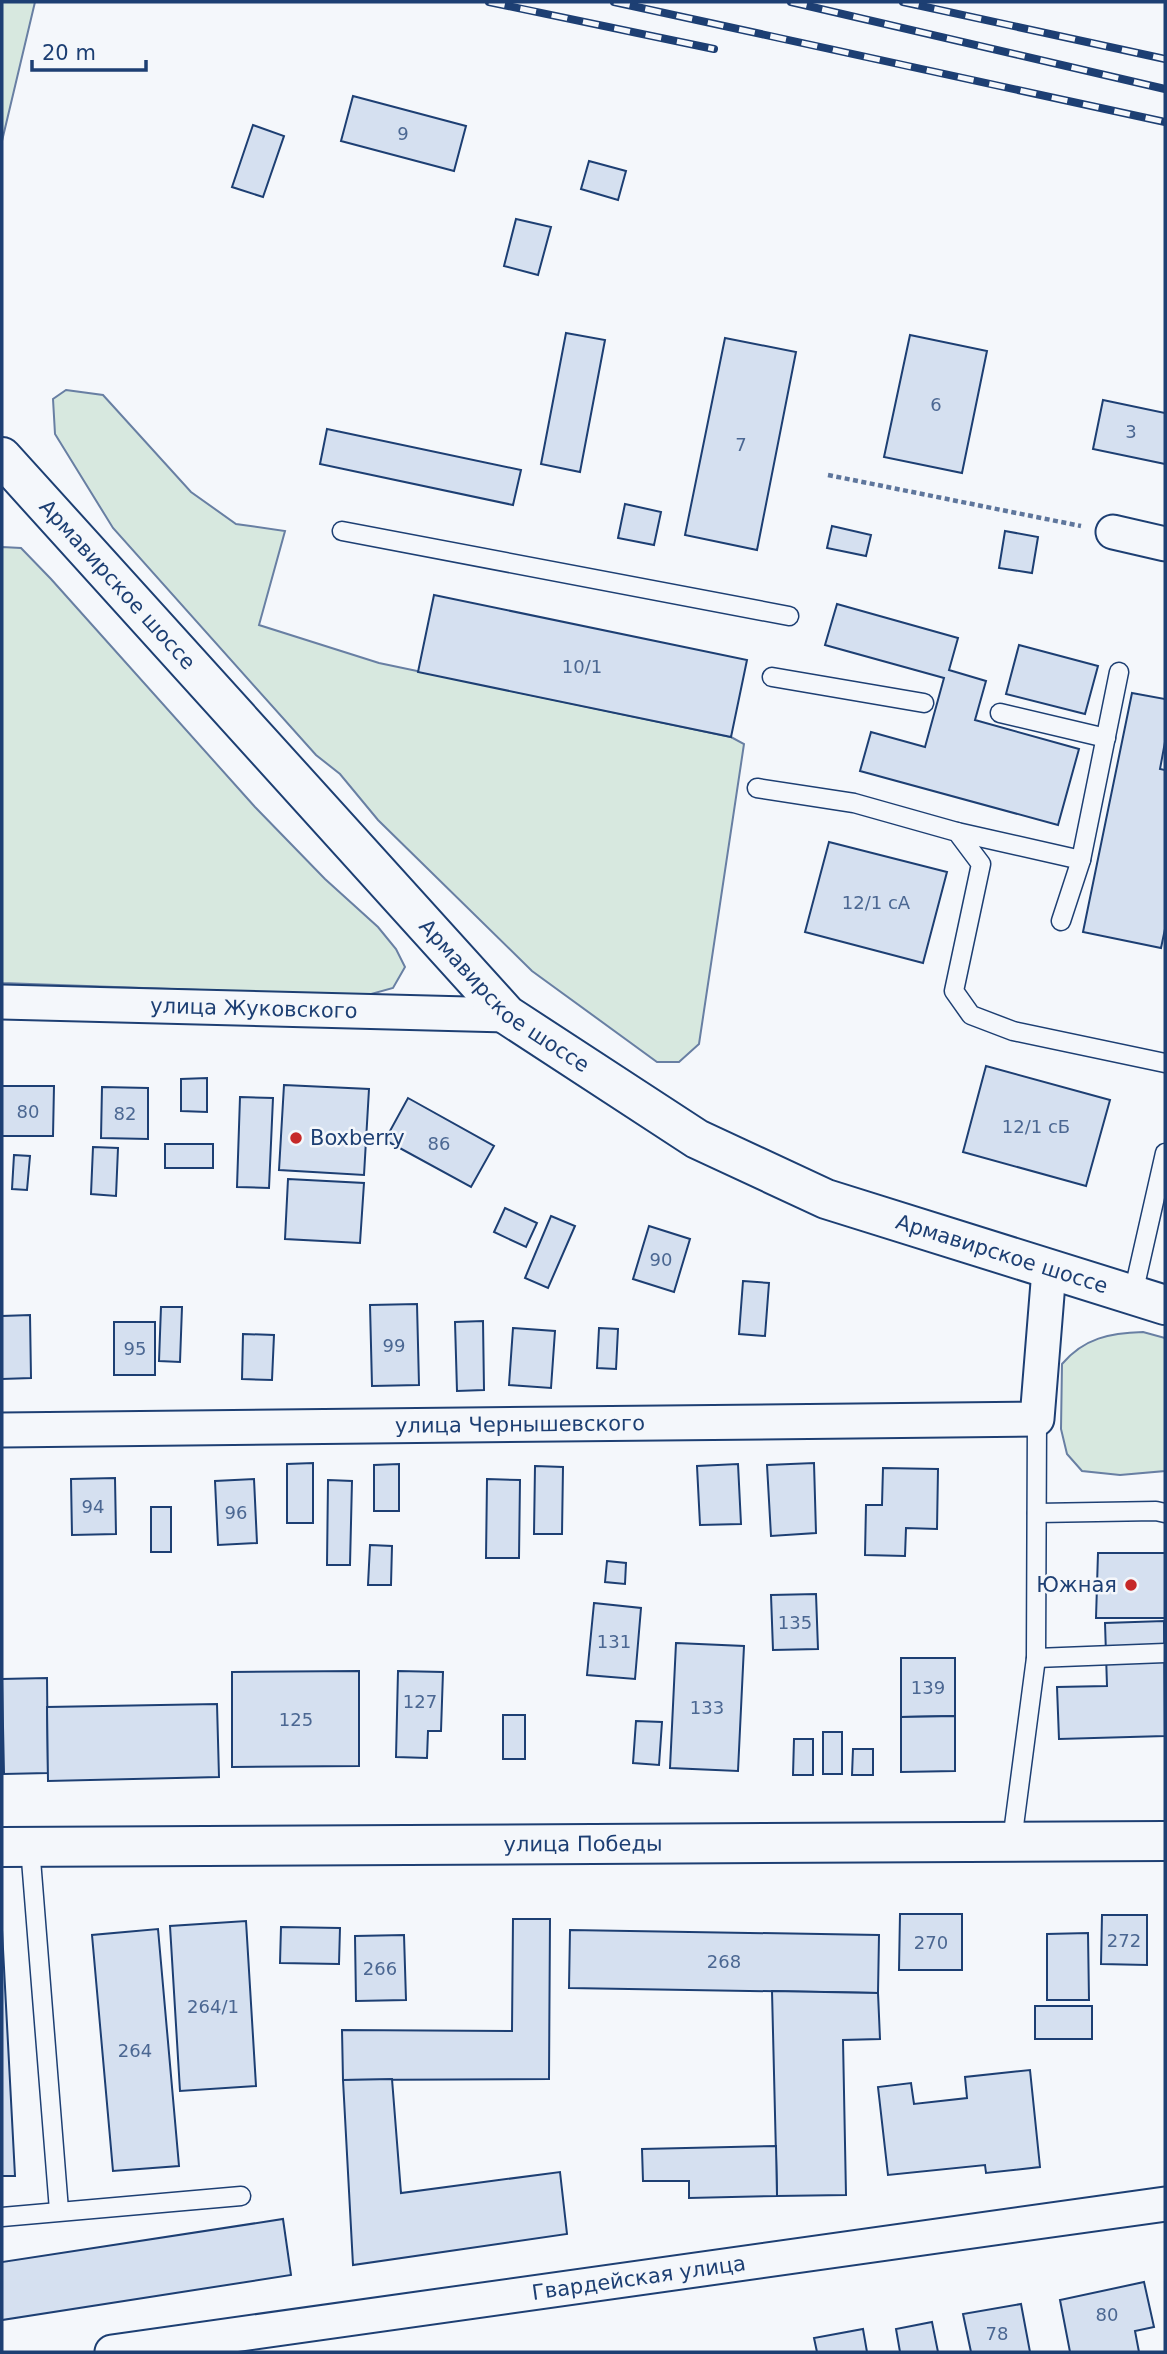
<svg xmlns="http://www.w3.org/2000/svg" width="1167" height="2354" font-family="'DejaVu Sans',sans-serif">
  <rect width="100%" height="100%" fill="#f4f7fb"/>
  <g fill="#d7e8df" stroke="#687fa3" stroke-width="2">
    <polygon points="2,2 35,2 2,141"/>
    <polygon points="66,390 103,395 191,492 236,524 285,531 259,625 379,663 731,737 744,744 699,1044 679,1062 657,1062 532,971 378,820 340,774 316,755 113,528 55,434 53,399"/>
    <polygon points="2,547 21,548 51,579 255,807 325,879 378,927 396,949 405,967 393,988 364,996 2,983"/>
    <path d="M1143 1332 1165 1338V1471L1120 1475 1082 1471 1067 1454 1061 1429 1062 1364C1084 1338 1110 1333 1143 1332Z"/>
  </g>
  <g fill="#d5e0f0" stroke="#1d3f73" stroke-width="2">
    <polygon points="353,96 466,126 454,171 341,141"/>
    <polygon points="253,125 284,136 263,197 232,187"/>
    <polygon points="589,161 626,171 618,200 581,189"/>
    <polygon points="516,219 551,227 538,275 504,266"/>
    <polygon points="566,333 605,340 580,472 541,464"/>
    <polygon points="910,335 987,351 962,473 884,457"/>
    <polygon points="725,338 796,352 757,550 685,535"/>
    <polygon points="1103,400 1165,413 1165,464 1093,449"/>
    <polygon points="327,429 521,470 513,505 320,464"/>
    <polygon points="625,504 661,512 654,545 618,538"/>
    <polygon points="832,526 871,535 866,556 827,548"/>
    <polygon points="1005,531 1038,537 1032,573 999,568"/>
    <polygon points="434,595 747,660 731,737 418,672"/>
    <polygon points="837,604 958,638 949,670 986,681 975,720 1079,749 1058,825 860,771 871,732 925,747 944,678 825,645"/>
    <polygon points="1019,645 1098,666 1085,714 1006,694"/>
    <polygon points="1132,693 1165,699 1165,742 1160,769 1165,770 1165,929 1161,948 1083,932"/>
    <polygon points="829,842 947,872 923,963 805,932"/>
    <polygon points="986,1066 1110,1100 1086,1186 963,1152"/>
    <polygon points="207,1078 207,1112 181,1111 181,1079"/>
    <polygon points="284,1085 369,1089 364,1175 279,1170"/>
    <polygon points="2,1086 54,1086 53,1136 2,1136"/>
    <polygon points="102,1087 148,1088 148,1139 101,1138"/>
    <polygon points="240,1097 273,1098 269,1188 237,1187"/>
    <polygon points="408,1098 494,1146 471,1187 385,1140"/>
    <rect x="165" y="1144" width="48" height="24"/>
    <polygon points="93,1147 118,1148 116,1196 91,1194"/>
    <polygon points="14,1155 30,1156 27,1190 12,1189"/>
    <polygon points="288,1179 364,1183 360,1243 285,1239"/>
    <polygon points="505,1208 537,1223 526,1247 494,1232"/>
    <polygon points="551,1216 575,1226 548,1288 525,1278"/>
    <polygon points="649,1226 690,1239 674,1292 633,1279"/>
    <polygon points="743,1281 769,1283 765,1336 739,1334"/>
    <polygon points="417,1304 419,1385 372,1386 370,1305"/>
    <polygon points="161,1307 182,1307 180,1362 159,1361"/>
    <polygon points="30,1315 31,1378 2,1379 2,1316"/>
    <polygon points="483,1321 484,1390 457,1391 455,1322"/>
    <rect x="114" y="1322" width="41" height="53"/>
    <polygon points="513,1328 555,1331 551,1388 509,1385"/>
    <polygon points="599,1328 618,1329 616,1369 597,1368"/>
    <polygon points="243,1334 274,1335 272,1380 242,1379"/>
    <polygon points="313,1463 313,1523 287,1523 287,1464"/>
    <polygon points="814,1463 816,1533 771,1536 767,1465"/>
    <polygon points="399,1464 399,1511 374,1511 374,1465"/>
    <polygon points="738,1464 741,1524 700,1525 697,1466"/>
    <polygon points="535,1466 563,1467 562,1534 534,1534"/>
    <polygon points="883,1468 938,1469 937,1529 906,1528 905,1556 865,1555 866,1505 882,1505"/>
    <polygon points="115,1478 116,1534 72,1535 71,1479"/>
    <polygon points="254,1479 257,1543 218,1545 215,1481"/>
    <polygon points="487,1479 520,1480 519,1558 486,1558"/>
    <polygon points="328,1480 352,1481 350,1565 327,1565"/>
    <rect x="151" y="1507" width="20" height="45"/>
    <polygon points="370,1545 392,1546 391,1585 368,1585"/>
    <polygon points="1098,1553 1165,1553 1165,1618 1096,1618"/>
    <polygon points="607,1561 626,1563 625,1584 605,1582"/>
    <polygon points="816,1594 818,1649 773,1650 771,1595"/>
    <polygon points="594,1603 641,1608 635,1679 587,1675"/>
    <polygon points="1164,1621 1165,1736 1059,1739 1057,1687 1107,1686 1105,1623"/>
    <polygon points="676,1643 744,1646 738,1771 670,1768"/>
    <polygon points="901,1658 955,1658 955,1716 901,1717"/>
    <polygon points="359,1671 359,1766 232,1767 232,1672"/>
    <polygon points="398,1671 443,1672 441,1731 428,1731 427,1758 396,1757"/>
    <polygon points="47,1678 48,1773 4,1774 2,1679"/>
    <polygon points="217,1704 219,1777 48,1781 47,1707"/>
    <rect x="503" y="1715" width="22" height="44"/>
    <polygon points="955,1716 955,1771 901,1772 901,1717"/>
    <polygon points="636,1721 662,1722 659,1765 633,1763"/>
    <rect x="823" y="1732" width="19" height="42"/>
    <polygon points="794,1739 813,1739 813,1775 793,1775"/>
    <polygon points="853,1749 873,1749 873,1775 852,1775"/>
    <polygon points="900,1914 962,1914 962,1970 899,1970"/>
    <polygon points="1102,1915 1147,1915 1147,1965 1101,1964"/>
    <polygon points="513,1919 550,1919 549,2079 343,2080 342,2030 512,2031"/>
    <polygon points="246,1921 256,2086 180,2091 170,1926"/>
    <polygon points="281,1927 340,1928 339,1964 280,1963"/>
    <polygon points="158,1929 179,2166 113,2171 92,1935"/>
    <polygon points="2,1930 15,2176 2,2176"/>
    <polygon points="570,1930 879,1935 878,1993 569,1988"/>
    <polygon points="1088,1933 1089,2000 1047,2000 1047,1934"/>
    <polygon points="404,1935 406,2000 356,2001 355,1936"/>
    <polygon points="772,1991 878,1993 880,2039 843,2040 846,2195 777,2196"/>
    <rect x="1035" y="2006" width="57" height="33"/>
    <polygon points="1030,2070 1040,2167 986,2173 985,2165 888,2175 878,2087 911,2083 914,2104 967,2098 965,2077"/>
    <polygon points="392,2079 401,2193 560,2172 567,2234 353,2265 343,2080"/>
    <polygon points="776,2146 777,2196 689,2198 689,2181 643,2181 642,2149"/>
    <polygon points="283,2219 291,2275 2,2320 2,2262"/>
    <polygon points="1144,2282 1154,2327 1135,2331 1139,2352 1070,2352 1060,2300"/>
    <polygon points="1021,2304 1030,2352 971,2352 963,2314"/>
    <polygon points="932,2322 938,2352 900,2352 896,2329"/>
    <polygon points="863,2329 867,2352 817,2352 814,2338"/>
  </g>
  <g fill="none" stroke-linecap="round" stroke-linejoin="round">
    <defs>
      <g id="lane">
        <polyline points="342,531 789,616"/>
        <polyline points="772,677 924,703"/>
        <polyline points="1000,713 1106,738"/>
        <polyline points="757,788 854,803 957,832 981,864 954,991 971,1015 1013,1031 1165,1063"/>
        <polyline points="957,832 1081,860"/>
        <polyline points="1061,921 1081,860 1119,672"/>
        <polyline points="1133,1294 1165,1153"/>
        <polyline points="1037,1513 1156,1511 1165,1513"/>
        <polyline points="1036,1658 1165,1653"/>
        <polyline points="1012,1841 1036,1658 1037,1419"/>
        <polyline points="30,1847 59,2210"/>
        <polyline points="2,2217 241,2196"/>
      </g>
      <g id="street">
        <polyline points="1113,532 1165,544"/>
        <path id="s1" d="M2 1002 507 1015"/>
        <path id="s2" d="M2 1430 1037 1419 1049 1270"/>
        <path id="s3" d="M112 2352 1165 2204"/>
      </g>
      <g id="secondary">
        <path id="s4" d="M2 457 507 1015 697 1139 826 1199 1165 1305"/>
        <path id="s5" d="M2 1847 1165 1841"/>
      </g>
    </defs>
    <use href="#lane" stroke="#1d3f73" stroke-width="21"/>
    <use href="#street" stroke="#1d3f73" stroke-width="37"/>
    <use href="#secondary" stroke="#1d3f73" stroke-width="42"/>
    <polyline stroke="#5e769c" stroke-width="4.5" stroke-dasharray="5 3.5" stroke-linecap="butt" points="828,475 1081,526"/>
    <use href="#lane" stroke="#f4f7fb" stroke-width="18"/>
    <use href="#street" stroke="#f4f7fb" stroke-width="33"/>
    <use href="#secondary" stroke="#f4f7fb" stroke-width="38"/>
    <defs>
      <g id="rail">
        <polyline points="489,2 714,49"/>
        <polyline points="614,2 1165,122"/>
        <polyline points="791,2 1165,89"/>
        <polyline points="903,2 1165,59"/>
      </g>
    </defs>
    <use href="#rail" stroke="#1d3f73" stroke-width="8"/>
    <use href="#rail" stroke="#f4f7fb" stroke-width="5" stroke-dasharray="16" stroke-linecap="butt"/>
  </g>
  <g fill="#c62828" stroke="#f4f7fb" stroke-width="2.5">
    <circle cx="296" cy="1138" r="7"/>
    <circle cx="1131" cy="1585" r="7"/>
  </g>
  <g text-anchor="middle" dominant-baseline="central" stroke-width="5" stroke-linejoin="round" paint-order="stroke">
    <g font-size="18" fill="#4b6792">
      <text x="403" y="133">9</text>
      <text x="936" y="404">6</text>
      <text x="1131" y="431">3</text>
      <text x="741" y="444">7</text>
      <text x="582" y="666">10/1</text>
      <text x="876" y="902">12/1 сА</text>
      <text x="28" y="1111">80</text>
      <text x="125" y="1113">82</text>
      <text x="1036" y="1126">12/1 сБ</text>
      <text x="439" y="1143">86</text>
      <text x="661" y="1259">90</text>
      <text x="394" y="1345">99</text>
      <text x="135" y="1348">95</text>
      <text x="93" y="1506">94</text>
      <text x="236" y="1512">96</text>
      <text x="795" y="1622">135</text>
      <text x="614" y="1641">131</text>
      <text x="928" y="1687">139</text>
      <text x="420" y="1701">127</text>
      <text x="707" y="1707">133</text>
      <text x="296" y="1719">125</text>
      <text x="1124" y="1940">272</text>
      <text x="931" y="1942">270</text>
      <text x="724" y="1961">268</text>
      <text x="380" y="1968">266</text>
      <text x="213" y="2006">264/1</text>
      <text x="135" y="2050">264</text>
      <text x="1107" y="2314">80</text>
      <text x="997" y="2333">78</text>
    </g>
    <g font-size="21" fill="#1d3f73" stroke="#f4f7fb">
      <text stroke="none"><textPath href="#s4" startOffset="172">Армавирское шоссе</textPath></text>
      <text stroke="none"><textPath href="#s4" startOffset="738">Армавирское шоссе</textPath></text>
      <text stroke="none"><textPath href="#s1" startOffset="252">улица Жуковского</textPath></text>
      <text stroke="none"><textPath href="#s4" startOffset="1306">Армавирское шоссе</textPath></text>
      <text stroke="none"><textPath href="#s2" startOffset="518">улица Чернышевского</textPath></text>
      <text stroke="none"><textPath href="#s5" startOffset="581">улица Победы</textPath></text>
      <text stroke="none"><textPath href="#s3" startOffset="532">Гвардейская улица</textPath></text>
    </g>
    <g font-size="21" fill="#1d3f73" stroke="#f4f7fb" text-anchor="start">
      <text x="310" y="1138">Boxberry</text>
      <text x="1117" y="1585" text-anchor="end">Южная</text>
    </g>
  </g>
  <rect width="1167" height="2354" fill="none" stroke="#1d3f73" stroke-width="7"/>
  <path d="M32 60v10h114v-10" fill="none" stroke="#1d3f73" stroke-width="3.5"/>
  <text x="42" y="60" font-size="21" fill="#1d3f73" stroke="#f4f7fb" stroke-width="5" paint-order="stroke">20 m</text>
</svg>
